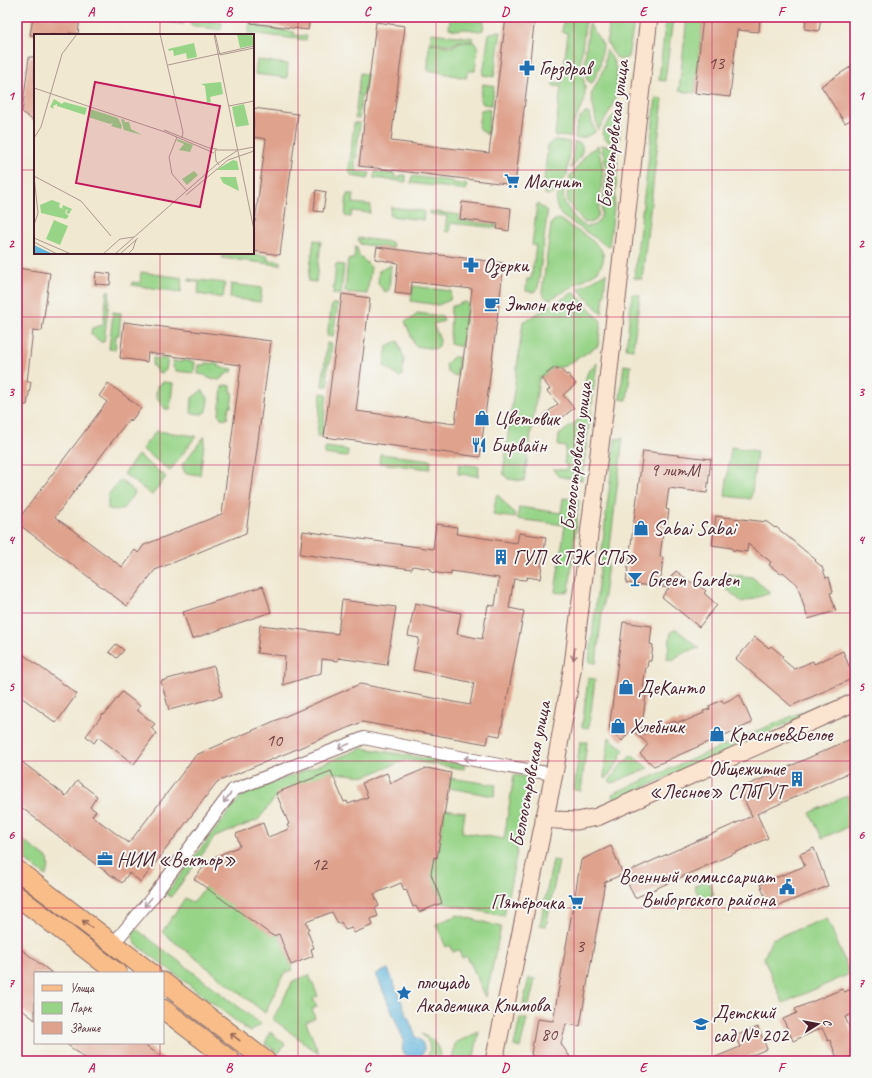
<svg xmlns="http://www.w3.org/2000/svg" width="872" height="1078" font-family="Caveat,sans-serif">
  <rect width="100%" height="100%" fill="#f6f6f2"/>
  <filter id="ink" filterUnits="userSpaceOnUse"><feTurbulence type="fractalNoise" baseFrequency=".025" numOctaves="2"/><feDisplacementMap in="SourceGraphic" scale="8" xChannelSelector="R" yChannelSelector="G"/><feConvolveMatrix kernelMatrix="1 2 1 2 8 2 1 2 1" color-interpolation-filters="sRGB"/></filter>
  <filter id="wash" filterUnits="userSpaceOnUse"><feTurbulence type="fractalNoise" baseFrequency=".012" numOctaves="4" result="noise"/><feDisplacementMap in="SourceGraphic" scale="16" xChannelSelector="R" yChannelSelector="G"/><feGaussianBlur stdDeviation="0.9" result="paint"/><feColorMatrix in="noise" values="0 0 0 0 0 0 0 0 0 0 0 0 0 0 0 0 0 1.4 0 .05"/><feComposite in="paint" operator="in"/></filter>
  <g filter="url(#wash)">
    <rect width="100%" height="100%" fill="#f0e8d1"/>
    <g fill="#97d488" stroke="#707a5a">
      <polygon points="131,17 184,17 183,24"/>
      <polygon points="251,17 260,17 259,27 294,32 294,35 307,36 306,40 248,33"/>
      <polygon points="450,17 484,21 483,30 480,31 466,29 455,30 449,28"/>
      <polygon points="564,17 585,17 586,18 580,66 585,86 585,94 584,102 572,126 571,137 555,136 561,87 554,86 552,84 554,82 562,83 568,33 562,32"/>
      <path d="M605 17H635L628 57C617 66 612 50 607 42 608 33 611 25 605 17Z"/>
      <polygon points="666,17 673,17 665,81 659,80"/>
      <polygon points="687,17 703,17 695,93 679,91"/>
      <polygon points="191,18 222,23 221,30 190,25"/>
      <polygon points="589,23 603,45 600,66 593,82 591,83 587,80 584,66"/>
      <polygon points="498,31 501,32 494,77 483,75 489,33 492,33"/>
      <polygon points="431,33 474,38 472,41 459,41 452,45 430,42"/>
      <polygon points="459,42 474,42 478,47 475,71 468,71 466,78 428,70 429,43 452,47"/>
      <path d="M606 50C609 54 613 58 614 63 616 67 617 73 617 78 618 100 610 112 598 130L591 95 604 68Z"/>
      <polygon points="257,60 288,64 287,78 255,74"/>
      <polygon points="360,73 367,74 364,95 361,95 359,119 355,118"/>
      <polygon points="483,84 494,86 492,105 483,104 480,99"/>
      <polygon points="656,98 663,99 642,279 634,278"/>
      <polygon points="486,109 490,110 487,135 478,127 481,110"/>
      <path d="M585 113H588L590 115 595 132C588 136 583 139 575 138 576 129 577 118 585 113Z"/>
      <path d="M617 114 621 116 619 141C611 144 606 142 602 134 604 127 611 116 617 114Z"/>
      <polygon points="354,123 360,123 355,166 357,172 370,173 368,179 352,176 349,171"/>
      <polygon points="555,140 570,142 567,175 556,191 552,194 548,195 545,194 543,190 548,145 551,142"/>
      <path d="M574 142 579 143 582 145C584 154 576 162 571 169Z"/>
      <path d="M601 145C606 146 612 146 616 150 621 158 611 232 609 247L562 216C551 201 557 197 565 184 564 190 562 197 565 203 566 207 570 210 572 214 581 226 592 233 601 217L607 170Z"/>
      <polygon points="598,146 603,170 598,216 595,221 590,223 584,222 580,218 568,202 567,197 570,177 588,152"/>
      <polygon points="375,172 395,174 394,177 400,178 401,175 406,175 406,182 374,178"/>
      <polygon points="412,176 453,181 453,183 467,185 466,190 411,183"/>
      <polygon points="347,194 354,194 353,203 371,205 370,213 352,211 351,217 345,216"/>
      <path d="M537 204 546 210 547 215 538 288C535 293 531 292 526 291L527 279H531L536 246 532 245Z"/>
      <polygon points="391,207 424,211 423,220 390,216"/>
      <polygon points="429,211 460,215 459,220 496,225 496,228 451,223 449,232 445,231 447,216 429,214"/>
      <path d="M557 219 561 220C568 225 576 230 583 234 598 245 612 253 597 272L551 299C546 299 544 297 542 292L551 225 553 221Z"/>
      <polygon points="358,238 391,242 393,245 393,248 360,244"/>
      <polygon points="314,240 321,241 316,282 308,281"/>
      <polygon points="355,247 357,248 359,255 371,267 367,294 345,292 348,259 354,259"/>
      <polygon points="223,253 242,253 268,256 267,260 280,261 280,265 222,258"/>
      <polygon points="336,264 344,265 341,295 333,294"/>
      <polygon points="391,265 389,290 385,292 378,284 379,271"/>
      <polygon points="141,272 182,278 181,292 132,285 132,282 140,283"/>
      <polygon points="606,273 602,314 578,289"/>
      <polygon points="189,279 225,283 223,298 198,294 199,282 189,281"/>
      <polygon points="231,284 262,288 260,302 230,298"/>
      <polygon points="413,286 451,291 450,300 438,305 411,301"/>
      <polygon points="107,291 110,291 104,342 101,342 91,334 92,328 103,325"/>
      <polygon points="574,292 601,321 598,346 565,366 556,368 555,366 539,379 524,481 508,479 503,473 523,322"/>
      <polygon points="632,294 640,295 633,349 626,348"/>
      <polygon points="464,302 468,303 461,347 450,344 451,307"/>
      <polygon points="332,304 338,304 333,336 327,336"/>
      <polygon points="113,312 121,313 119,335 116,335 115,350 109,349"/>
      <polygon points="417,313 442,316 444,321 433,324 440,340 439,346 435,349 415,346 405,321 413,318"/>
      <polygon points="398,341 404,359 402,376 399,377 384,366 387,346"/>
      <polygon points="327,343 332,344 330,363 328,363 327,378 329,379 328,386 322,386"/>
      <polygon points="453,357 459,357 457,376 452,375 447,371 446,364"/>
      <polygon points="153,358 165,359 165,358 168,358 166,370 162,373 158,372 152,365"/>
      <polygon points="183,360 195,362 194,373 176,371 173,367 173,361 183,362"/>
      <polygon points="206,363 219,364 219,367 233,369 232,372 229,372 219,380 208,378 205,375 198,374 199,365 205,365"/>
      <polygon points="597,363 582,480 562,477 558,476 554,471 554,469 566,470 567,464 564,464 566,447 558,446 559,435 582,417 586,377 588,372"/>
      <polygon points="624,365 631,366 627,400 620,399"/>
      <polygon points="163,382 173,383 170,409 165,409 156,396 157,386"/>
      <polygon points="225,385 231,386 231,392 233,392 231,407 229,407 227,419 221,418 219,415 222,387"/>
      <polygon points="202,390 208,398 207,411 202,414 191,413 192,398"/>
      <polygon points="321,393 327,394 322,436 317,436"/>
      <polygon points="156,431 196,436 170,471 142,449"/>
      <polygon points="204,437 205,437 200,475 185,473 182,465"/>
      <polygon points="623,438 596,663 589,662 615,439"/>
      <polygon points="326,447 348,450 347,457 324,454"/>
      <polygon points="731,447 757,451 751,499 725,496"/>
      <polygon points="380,454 431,460 430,469 379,463"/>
      <polygon points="138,455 166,477 152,495 124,474"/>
      <polygon points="459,464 479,466 478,476 458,474"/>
      <polygon points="120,480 135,492 122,510 108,509 108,495"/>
      <polygon points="497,494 515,514 515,518 493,515 496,497"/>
      <polygon points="563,498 579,500 569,591 561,593 555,592 565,525 517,519 519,507 561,513"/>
      <path d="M727 574 752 577 771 593 742 602 723 586C719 580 721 576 727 574Z"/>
      <path d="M676 629 699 648C689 651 680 653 673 660L667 659 671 632Z"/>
      <polygon points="588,678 595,679 589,728 582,727"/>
      <polygon points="852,690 853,693 721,754 615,800 612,794"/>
      <polygon points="609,737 624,750 619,757 621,758 606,779 604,777"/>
      <polygon points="580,742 587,742 581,791 574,790"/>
      <polygon points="363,748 465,765 464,769 406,760 366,776 335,773 276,797 258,820 215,837 171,897 166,894 242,795"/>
      <polygon points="631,755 648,768 612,783 609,781 624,761 626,762"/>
      <polygon points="514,775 532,778 504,916 442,903 429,871 434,857 437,858 445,809 465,812 462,832 504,839"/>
      <polygon points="450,778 496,785 494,796 449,788"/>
      <polygon points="848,795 855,810 855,824 822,838 810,813"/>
      <path d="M17 836 48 859C49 866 49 870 46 876L17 854Z"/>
      <polygon points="553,860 559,861 546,926 540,925"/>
      <polygon points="708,880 714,894 701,900 694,886"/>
      <polygon points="206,886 279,934 293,970 284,973 265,1013 162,932 185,898 193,903"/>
      <polygon points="458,915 501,927 486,997 467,956 462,958 459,950 453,952 450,945 446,947 436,924"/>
      <polygon points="827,918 850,974 783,1003 764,958 772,939"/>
      <path d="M135 928 261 1024 250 1032 136 944C133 938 132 934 135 928Z"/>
      <polygon points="309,975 318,996 313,998 317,1007 312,1009 315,1018 306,1022 319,1054 273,1019 293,981"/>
      <polygon points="529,978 535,979 529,1005 523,1004"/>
      <polygon points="520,1018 527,1019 520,1048 514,1046"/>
      <polygon points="270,1032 285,1044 279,1053 265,1044"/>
      <polygon points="479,1032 473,1061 452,1061 455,1043"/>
      <path d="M421 1034C434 1038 441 1047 440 1061H423C433 1052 431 1041 421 1034Z"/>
    </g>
    <path fill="#61b5dd" stroke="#566a84" d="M388 969 416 1037C420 1039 423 1042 424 1047 426 1065 395 1061 404 1041L376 974Z"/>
    <g id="blocks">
      <g fill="#dfa28d">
        <polygon points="33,17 80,17 78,34 69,33 69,35 30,35"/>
        <polygon points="251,17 310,17 308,30 251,23"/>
        <polygon points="506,17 535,17 515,185 359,166 376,22 405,26 391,141 489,153"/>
        <polygon points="703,17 760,17 759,32 737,30 730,97 695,93"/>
        <polygon points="806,17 821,17 819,31 805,29"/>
        <polygon points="29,57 35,57 35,122 22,112"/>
        <polygon points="855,64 855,117 845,123 821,86"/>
        <polygon points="253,108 298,114 280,255 253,251 253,222 255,222 266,139 253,137"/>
        <polygon points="316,190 326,192 323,212 314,211"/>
        <polygon points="462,202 511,208 509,231 497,229 498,224 460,219"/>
        <polygon points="377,247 504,263 480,457 324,437 342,294 370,298 356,411 455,424 472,289 412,282 411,295 395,293 398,263 375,259"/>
        <polygon points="17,268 50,273 42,331 33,330 27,382 31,382 27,405 24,405 23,407 17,406"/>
        <polygon points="96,272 111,274 110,285 95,284"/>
        <polygon points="124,322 271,341 246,533 155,570 127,606 17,523 17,521 107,402 99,396 108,383 141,408 131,421 129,419 55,517 122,567 135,550 138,553 144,545 222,514 241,365 148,353 147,362 120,358"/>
        <polygon points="555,367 557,370 560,368 566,375 568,374 576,384 563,395 574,408 553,425 544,415 558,404 547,391 550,389 541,378"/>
        <polygon points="643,451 711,459 707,493 669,488 666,509 669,510 667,524 664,524 660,557 663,557 660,587 626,583"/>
        <polygon points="716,516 767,522 775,528 776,527 816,560 815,561 822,567 826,578 829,577 833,592 830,593 836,611 808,619 797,584 783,572 781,574 769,565 771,562 748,544 747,552 732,550 732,548 712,545"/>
        <polygon points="436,524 457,527 456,534 517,543 519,533 546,537 540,579 527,577 526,580 514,579 509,608 524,611 500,736 489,734 487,744 362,722 217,782 141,882 129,873 122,883 79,852 17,804 17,758 66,796 77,781 97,796 90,807 96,811 92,816 129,843 196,755 360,684 470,705 474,683 413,670 419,638 408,636 415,603 461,613 457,634 482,639 488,605 495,606 499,578 451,571 451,575 431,572 431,569 413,566 412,569 300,554 303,531 433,549"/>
        <polygon points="676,571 692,583 694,581 706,591 704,593 717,605 699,627 662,597 669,588 662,587"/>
        <polygon points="263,586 271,612 192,639 183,612"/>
        <polygon points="342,600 396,607 387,665 338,658 338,661 322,659 321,673 283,685 285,656 257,653 260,625 338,634"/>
        <polygon points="623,622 652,626 650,644 653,645 651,661 648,661 647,668 646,667 643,687 645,687 644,695 646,695 641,735 675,721 676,723 683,720 683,722 704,713 703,711 710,709 709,706 722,700 723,703 740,695 752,723 654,766 640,754 648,744 633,731 631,730 622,741 609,730"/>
        <polygon points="755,637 769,648 771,646 783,656 781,658 794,669 813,661 814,664 843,651 854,678 791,706 736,659"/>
        <polygon points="116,644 124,650 117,658 109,652"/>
        <polygon points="17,650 77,694 56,723 17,694"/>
        <polygon points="214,666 222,696 169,710 161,681"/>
        <polygon points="122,692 140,706 137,710 155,724 151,728 157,733 134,764 98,737 94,743 86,736 103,714 104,715"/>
        <polygon points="855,737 855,770 757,814 768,838 635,898 623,874 752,816 739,789"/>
        <polygon points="427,768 451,773 437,858 434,857 431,874 442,903 419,912 416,906 413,907 406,889 404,890 401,883 374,894 379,906 375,908 378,916 371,919 373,925 354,933 352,928 345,930 341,922 338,924 332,912 306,922 309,929 307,930 314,948 311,949 313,956 291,965 279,934 273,936 194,879 210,859 240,846 236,834 263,823 268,837 289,829 287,825 289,824 276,793 331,771 344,802 347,801 348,804 368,797 362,783 387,773 391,783"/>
        <polygon points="611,846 623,874 605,882 580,1026 566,1024 561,1044 573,1061 536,1061 531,1054 537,1019 553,1021 581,860"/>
        <polygon points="814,848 828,886 770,909 760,884 805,866 800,854"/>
        <polygon points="17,946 52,973 35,973 35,1020 17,1006"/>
        <polygon points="855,988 855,1013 845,1017 855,1040 855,1061 838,1061 830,1040 828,1041 822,1028 793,1041 783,1019 797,1013 795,1009 842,989 844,992"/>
        <polygon points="758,1027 767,1049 745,1058 746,1061 706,1061 740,1047 735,1036"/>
        <polygon points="65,1043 143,1043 166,1061 89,1061"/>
      </g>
    </g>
  </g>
  <g filter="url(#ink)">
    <use href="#blocks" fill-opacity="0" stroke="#846565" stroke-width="1"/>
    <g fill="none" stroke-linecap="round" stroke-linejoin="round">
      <defs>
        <polyline id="street" points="113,944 152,898 233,790 364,738 509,767 554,774"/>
        <g id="secondary">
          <polyline points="544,818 556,820 577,821 597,817 855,702"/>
          <polyline points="494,1061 554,774 573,665 605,405 649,17"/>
        </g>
        <g id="primary">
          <polyline points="17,870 151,973"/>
          <polyline points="17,896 117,973"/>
          <polyline points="163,982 266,1061"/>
          <polyline points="163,1009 231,1061"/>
        </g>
      </defs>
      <use href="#street" stroke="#846565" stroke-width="14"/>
      <use href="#secondary" stroke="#846565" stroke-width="19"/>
      <use href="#primary" stroke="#846565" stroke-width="21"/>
      <use href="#street" stroke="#fff" stroke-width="12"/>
      <use href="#secondary" stroke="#fce5d0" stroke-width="17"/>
      <use href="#primary" stroke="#f8bd89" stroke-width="19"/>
    </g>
    <defs><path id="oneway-shaft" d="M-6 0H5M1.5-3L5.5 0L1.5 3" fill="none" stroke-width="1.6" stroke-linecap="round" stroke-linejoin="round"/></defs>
    <use stroke="#a3827e" href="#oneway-shaft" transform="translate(574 654) rotate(97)"/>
    <g stroke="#ae9aa0">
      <use href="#oneway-shaft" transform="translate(344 746) rotate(158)"/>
      <use href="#oneway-shaft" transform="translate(470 759) rotate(-169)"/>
      <use href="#oneway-shaft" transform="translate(227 798) rotate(127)"/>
      <use href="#oneway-shaft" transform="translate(148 902) rotate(130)"/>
    </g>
    <g stroke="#986655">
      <use href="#oneway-shaft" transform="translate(87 924) rotate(-142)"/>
      <use href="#oneway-shaft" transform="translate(235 1037) rotate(-142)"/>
    </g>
  </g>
  <path fill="none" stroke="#c2185b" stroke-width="1" stroke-opacity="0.55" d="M160 17V35M298 17V1061M436 17V1061M574 17V1061M712 17V1061M17 170H35M253 170H855M160 253V973M17 317H855M17 465H855M17 613H855M17 761H855M17 908H855M160 1043V1061"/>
  <defs>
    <symbol id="pharmacy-bare" viewBox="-9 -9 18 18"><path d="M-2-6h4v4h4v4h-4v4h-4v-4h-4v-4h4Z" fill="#1f6fb2" stroke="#f6f6f2" stroke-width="2.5" paint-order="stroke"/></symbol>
    <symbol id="supermarket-bare" viewBox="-9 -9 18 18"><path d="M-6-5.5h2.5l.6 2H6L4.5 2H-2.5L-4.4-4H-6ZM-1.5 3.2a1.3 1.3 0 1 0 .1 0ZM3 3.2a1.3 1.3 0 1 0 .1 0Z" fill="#1f6fb2" stroke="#f6f6f2" stroke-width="2.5" paint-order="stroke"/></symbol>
    <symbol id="cafe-bare" viewBox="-9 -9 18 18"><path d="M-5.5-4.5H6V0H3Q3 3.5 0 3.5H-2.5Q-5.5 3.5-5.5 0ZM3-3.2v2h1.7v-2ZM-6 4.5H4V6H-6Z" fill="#1f6fb2" stroke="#f6f6f2" stroke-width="2.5" paint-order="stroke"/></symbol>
    <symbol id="shop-bare" viewBox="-9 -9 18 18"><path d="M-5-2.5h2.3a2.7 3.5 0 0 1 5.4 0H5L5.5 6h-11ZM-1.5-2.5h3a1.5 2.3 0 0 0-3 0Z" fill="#1f6fb2" stroke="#f6f6f2" stroke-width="2.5" paint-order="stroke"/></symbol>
    <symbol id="restaurant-bare" viewBox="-9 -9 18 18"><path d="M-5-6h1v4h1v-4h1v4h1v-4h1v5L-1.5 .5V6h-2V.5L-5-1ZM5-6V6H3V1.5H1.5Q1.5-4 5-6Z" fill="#1f6fb2" stroke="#f6f6f2" stroke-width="2.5" paint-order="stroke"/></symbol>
    <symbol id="building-bare" viewBox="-9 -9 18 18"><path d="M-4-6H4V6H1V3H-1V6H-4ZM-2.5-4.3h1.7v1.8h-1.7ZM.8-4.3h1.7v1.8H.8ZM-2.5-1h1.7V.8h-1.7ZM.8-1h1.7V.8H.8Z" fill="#1f6fb2" stroke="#f6f6f2" stroke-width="2.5" paint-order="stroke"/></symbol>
    <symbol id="bar-bare" viewBox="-9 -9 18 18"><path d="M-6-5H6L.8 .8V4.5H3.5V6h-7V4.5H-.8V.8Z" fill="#1f6fb2" stroke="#f6f6f2" stroke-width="2.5" paint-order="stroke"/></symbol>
    <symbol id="office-bare" viewBox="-9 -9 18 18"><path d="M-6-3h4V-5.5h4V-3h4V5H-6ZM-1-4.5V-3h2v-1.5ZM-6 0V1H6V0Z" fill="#1f6fb2" stroke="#f6f6f2" stroke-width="2.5" paint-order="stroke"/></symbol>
    <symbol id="civic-bare" viewBox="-9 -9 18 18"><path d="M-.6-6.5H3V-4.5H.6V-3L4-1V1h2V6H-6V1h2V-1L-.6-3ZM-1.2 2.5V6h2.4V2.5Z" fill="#1f6fb2" stroke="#f6f6f2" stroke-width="2.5" paint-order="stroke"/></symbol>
    <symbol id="sight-bare" viewBox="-9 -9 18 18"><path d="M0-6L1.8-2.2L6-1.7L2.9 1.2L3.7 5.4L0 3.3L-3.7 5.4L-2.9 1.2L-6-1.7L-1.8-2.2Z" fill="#1f6fb2" stroke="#f6f6f2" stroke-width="2.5" paint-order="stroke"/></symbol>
    <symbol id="school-bare" viewBox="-9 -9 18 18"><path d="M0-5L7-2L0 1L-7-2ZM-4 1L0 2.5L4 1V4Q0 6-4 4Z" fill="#1f6fb2" stroke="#f6f6f2" stroke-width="2.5" paint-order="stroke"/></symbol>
  </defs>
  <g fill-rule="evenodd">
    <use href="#pharmacy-bare" x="516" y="57" width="22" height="22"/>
    <use href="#supermarket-bare" x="501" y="170" width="22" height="22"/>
    <use href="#pharmacy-bare" x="460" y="254" width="22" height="22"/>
    <use href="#cafe-bare" x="481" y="293" width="22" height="22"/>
    <use href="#shop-bare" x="471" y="407" width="22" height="22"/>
    <use href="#restaurant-bare" x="468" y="434" width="22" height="22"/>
    <use href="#shop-bare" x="630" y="517" width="22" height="22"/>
    <use href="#building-bare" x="490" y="546" width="22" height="22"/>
    <use href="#bar-bare" x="624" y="568" width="22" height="22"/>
    <use href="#shop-bare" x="615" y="676" width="22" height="22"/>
    <use href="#shop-bare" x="607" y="715" width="22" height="22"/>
    <use href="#shop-bare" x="706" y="723" width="22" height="22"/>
    <use href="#building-bare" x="786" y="768" width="22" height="22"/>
    <use href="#office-bare" x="94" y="848" width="22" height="22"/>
    <use href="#civic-bare" x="776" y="876" width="22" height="22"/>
    <use href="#supermarket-bare" x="565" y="891" width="22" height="22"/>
    <use href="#sight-bare" x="393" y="982" width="22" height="22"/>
    <use href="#school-bare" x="690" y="1013" width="22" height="22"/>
  </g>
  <g text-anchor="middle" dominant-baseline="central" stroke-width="4" stroke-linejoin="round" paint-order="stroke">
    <g font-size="18" fill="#6f4044">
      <text x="716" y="63">13</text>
      <text x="675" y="470">9 литМ</text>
      <text x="274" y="740">10</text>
      <text x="319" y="864">12</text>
      <text x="580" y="946">3</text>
      <text x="549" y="1034">80</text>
    </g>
    <g font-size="20" fill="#4a1f2b" stroke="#f6f6f2" text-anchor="start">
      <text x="539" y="68">Горздрав</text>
      <text x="524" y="181">Магнит</text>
      <text x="483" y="265">Озерки</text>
      <text x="504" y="304">Этлон кофе</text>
      <text x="494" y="418">Цветовик</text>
      <text x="491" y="445">Бирвайн</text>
      <text x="653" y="528">Sabai Sabai</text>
      <text x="513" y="557">ГУП «ТЭК СПб»</text>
      <text x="647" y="579">Green Garden</text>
      <text x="638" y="687">ДеКанто</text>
      <text x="630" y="726">Хлебник</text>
      <text x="729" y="734">Красное&amp;Белое</text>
      <text x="785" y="768" text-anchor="end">Общежитие<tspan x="785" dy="23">«Лесное» СПбГУТ</tspan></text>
      <text x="117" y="859">НИИ «Вектор»</text>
      <text x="775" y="876" text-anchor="end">Военный комиссариат<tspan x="775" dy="23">Выборгского района</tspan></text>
      <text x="564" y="902" text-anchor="end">Пятёрочка</text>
      <text x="416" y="982">площадь<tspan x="416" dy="23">Академика Климова</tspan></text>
      <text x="713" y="1012">Детский<tspan x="713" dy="23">сад № 202</tspan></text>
    </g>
    <g font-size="20" fill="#4a1f2b" stroke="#f6f6f2">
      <text transform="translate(613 134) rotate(-83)">Белоостровская улица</text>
      <text transform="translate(576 456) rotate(-83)">Белоостровская улица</text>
      <text transform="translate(530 774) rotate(-79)">Белоостровская улица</text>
    </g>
  </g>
  <g transform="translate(34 34)">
    <rect width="220" height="220" fill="#f0e8d1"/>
    <path d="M203 0H218L220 11 206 14ZM160 9 163 23 153 25 152 19 140 22 139 16 135 17 134 15ZM187 48 189 60 176 63 177 68 173 69 171 52 167 50ZM20 65 28 70 30 68 53 74 51 81 23 72V70L19 72 20 75 16 73ZM210 70 215 91 202 93 198 73ZM56 75 84 84 88 92 87 95 77 92 79 89 76 90 54 83ZM87 85 91 86 90 88H95L97 95 108 101 90 96ZM143 105 159 111 156 118 145 116 150 110 143 107ZM199 126 203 127 205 136H182ZM160 137 164 141 153 151 148 145ZM186 143H202L205 157 189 149ZM18 166 26 169 25 173 31 176 28 174 29 171 38 175 35 180 32 179 34 175 32 176 31 179 35 182 32 185 7 179 6 171ZM20 186 34 192 26 211 12 205Z" fill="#97d488"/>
    <path d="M0 211 4 213 19 220H0Z" fill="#61b5dd"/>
    <path fill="none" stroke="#ae988f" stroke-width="1" d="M126 0 149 98 148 104M180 0 220 196M181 0 186 21 220 14M184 20 220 12M134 31 184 20M0 54 131 98 180 119M195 72 220 67M130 96 175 114 183 115M143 103 135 123 138 140 153 157M0 104 7 93 28 20 43 0M185 131 182 127 181 116H204M0 142 47 167 77 202M152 161 194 126 220 117M0 191 4 179 0 142M0 204 37 220M0 208 23 220M69 220 86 205 100 203M81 220 183 130 204 116 220 113M86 220 104 204M94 220 99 215 102 206"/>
    <path fill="#c2185b" fill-opacity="0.15" stroke="#c2185b" stroke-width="2" d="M61 48 186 72 166 173 42 149Z"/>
    <rect width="220" height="220" fill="none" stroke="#4a1f2b" stroke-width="2"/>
  </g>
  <rect width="872" height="1078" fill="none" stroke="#f6f6f2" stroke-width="44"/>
  <rect x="34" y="972" width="130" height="72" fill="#f6f6f2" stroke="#b1a0a2"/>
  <rect x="42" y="985" width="20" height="6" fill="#f8bd89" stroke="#b1a0a2"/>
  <text x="70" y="992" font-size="12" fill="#4a1f2b">Улица</text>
  <rect x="42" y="1002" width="20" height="12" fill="#97d488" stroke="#b1a0a2"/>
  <text x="70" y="1012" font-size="12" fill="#4a1f2b">Парк</text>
  <rect x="42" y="1022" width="20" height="12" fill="#dfa28d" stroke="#b1a0a2"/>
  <text x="70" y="1032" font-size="12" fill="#4a1f2b">Здание</text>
  <g transform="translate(818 1024) rotate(79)" stroke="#f6f6f2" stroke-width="3" paint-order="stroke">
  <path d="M0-3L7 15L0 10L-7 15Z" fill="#4a1f2b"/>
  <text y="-6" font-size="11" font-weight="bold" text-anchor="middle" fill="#4a1f2b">С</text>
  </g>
  <rect x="22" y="22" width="828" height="1034" fill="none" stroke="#c2185b" stroke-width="1.5"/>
  <g font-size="13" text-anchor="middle" font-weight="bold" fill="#c2185b">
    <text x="91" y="16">A</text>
    <text x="229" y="16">B</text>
    <text x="367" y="16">C</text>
    <text x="505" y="16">D</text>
    <text x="643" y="16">E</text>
    <text x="781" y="16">F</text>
    <text x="11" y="100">1</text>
    <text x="861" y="100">1</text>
    <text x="11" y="248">2</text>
    <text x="861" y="248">2</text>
    <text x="11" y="396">3</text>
    <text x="861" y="396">3</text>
    <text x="11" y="544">4</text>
    <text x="861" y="544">4</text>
    <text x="11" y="691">5</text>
    <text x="861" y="691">5</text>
    <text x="11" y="839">6</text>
    <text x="861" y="839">6</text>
    <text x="11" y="987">7</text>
    <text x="861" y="987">7</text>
    <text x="91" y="1072">A</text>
    <text x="229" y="1072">B</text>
    <text x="367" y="1072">C</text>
    <text x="505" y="1072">D</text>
    <text x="643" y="1072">E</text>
    <text x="781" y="1072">F</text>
  </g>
</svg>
